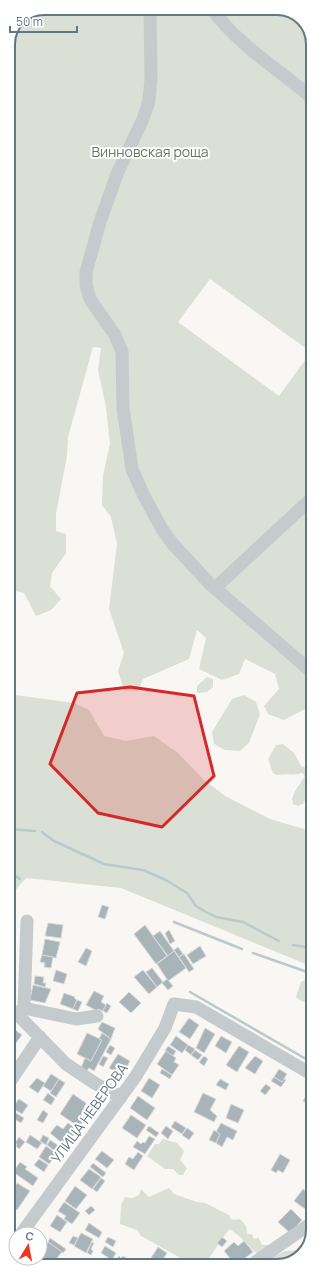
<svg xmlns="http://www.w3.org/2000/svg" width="321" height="1274" font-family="Manrope,sans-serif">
  <rect width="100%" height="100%" fill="#f8f7f4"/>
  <g fill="#dae0d5" fill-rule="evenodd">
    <path d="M44 8H281L301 17 312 37 313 705 284 720 268 714 264 706 279 689 275 674 245 659 239 674 222 680 199 669 206 638 197 630 189 659 143 679 138 691 124 690 118 671 124 653 109 609 117 544 111 517 102 505 103 475 110 444 106 407 98 370 101 348 93 347 68 437 67 456 56 514V531L66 534V553L52 573 50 586 61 599 51 610 36 616 24 593 8 589V44L19 18ZM210 279 311 352 279 396 178 322Z"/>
    <polygon points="207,677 213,679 213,687 207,692 197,693 197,686"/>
    <polygon points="8,694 74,703 89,710 104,736 126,741 154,736 178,753 203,779 225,796 270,819 304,829 313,837 313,967 121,888 26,878 8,899"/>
    <polygon points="244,695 256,702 260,714 249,743 240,751 225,750 214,744 212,732 232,699"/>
    <path d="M283 744 294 753 301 766 309 769 313 768V783L303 804 298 806 293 804 292 799 295 791 305 776 302 773C293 776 286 773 277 775L273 773 268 759 276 745Z"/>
    <polygon points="306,980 313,983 313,1005 299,1000 296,997 301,982"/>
    <polygon points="163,1139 177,1143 184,1151 180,1160 187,1168 183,1175 179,1175 173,1169 165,1169 147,1156 155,1144 159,1144"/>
    <path d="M169 1188 174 1194 197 1202 205 1203 229 1215 231 1219 235 1220 240 1219 246 1226 247 1234H252L254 1239 258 1237 262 1245H269L258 1255 239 1236 230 1229C220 1238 211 1262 199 1265 195 1266 190 1265 186 1265L179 1257 141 1236 137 1230 120 1224 121 1205 125 1197 133 1198 139 1195 141 1189 149 1197Z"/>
    <polygon points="309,1241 304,1254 284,1265 269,1265 268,1263 272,1257 285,1251 296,1250 305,1242"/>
  </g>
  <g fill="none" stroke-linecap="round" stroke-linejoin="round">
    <g stroke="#bac9cb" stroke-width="2.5">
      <polyline points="8,829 35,831"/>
      <polyline points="42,832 54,841 104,864 143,870 166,880 187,893 196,906 206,912 216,917 243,922 279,941"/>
      <polyline points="8,871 20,879"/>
      <polyline points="174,922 242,949"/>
      <polyline points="293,945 313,948"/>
      <polyline points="253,953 313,974"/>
      <polyline points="190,992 313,1063"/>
    </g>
  </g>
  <g fill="#a9b4b8" stroke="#d9d9d7">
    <polygon points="102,905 109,907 105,919 98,917"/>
    <polygon points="48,923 63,925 61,938 45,936"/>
    <polygon points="145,925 167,956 156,964 134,934"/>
    <polygon points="169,930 175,941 170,944 165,933"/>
    <polygon points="160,931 174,951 168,956 153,936"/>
    <polygon points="45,939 60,942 56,958 42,955"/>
    <polygon points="200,946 206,956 193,964 187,955"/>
    <polygon points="178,947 183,954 179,957 174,950"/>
    <polygon points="86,948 92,951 86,966 78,962"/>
    <polygon points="174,951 186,968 168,981 157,964"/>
    <polygon points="184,954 194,969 189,972 179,957"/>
    <polygon points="42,955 53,957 51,968 44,967 45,963 40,962"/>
    <polygon points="152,968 163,982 157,987 146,972"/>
    <polygon points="56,970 67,974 64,984 53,981"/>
    <polygon points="143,970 157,987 149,994 134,977"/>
    <polygon points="35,976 44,977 43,983 46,983 45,987 34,984"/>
    <polygon points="167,979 173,986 168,990 162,983"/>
    <polygon points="33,985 51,989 45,1003 30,1000"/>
    <polygon points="94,991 104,996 101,1002 106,1005 103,1011 98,1009 97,1011 86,1005"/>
    <polygon points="129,992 141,1003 131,1013 119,1002"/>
    <polygon points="64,993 75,997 74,998 77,1000 73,1009 60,1004"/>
    <polygon points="77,1000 82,1002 78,1011 73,1009"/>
    <polygon points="107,1003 111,1006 107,1013 103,1011"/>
    <polygon points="189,1018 199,1025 190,1039 179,1032"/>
    <polygon points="102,1022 115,1028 111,1039 98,1029"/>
    <polygon points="10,1026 22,1035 10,1051 9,1050"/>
    <polygon points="205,1028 215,1034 204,1053 196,1048"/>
    <polygon points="87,1033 102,1040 91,1061 77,1054"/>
    <polygon points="102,1033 111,1039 94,1071 89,1068 87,1071 81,1068 85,1058 91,1061 102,1040 99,1039"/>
    <polygon points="176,1036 188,1045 182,1053 170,1045"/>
    <polygon points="221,1036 232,1042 226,1053 215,1046"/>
    <polygon points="110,1045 115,1048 111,1055 106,1052"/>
    <polygon points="188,1045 195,1049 191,1055 185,1050"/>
    <polygon points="168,1046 176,1051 173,1056 165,1051"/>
    <polygon points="239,1046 249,1052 237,1072 226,1065"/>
    <polygon points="195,1050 202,1055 198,1060 191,1055"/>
    <polygon points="166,1051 176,1058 174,1062 179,1065 172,1075 157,1064"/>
    <polygon points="118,1054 130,1061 122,1076 109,1068"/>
    <polygon points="103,1056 108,1058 103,1067 99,1064"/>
    <polygon points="204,1056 208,1059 204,1066 199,1062"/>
    <polygon points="255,1056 263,1061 255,1074 245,1068"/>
    <polygon points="162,1069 172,1075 170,1079 160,1073"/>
    <polygon points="279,1069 287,1074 282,1082 274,1077"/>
    <polygon points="51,1074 59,1079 51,1091 43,1086"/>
    <polygon points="274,1077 282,1082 284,1079 286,1080 281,1087 271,1081"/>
    <polygon points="37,1078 45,1083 38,1093 29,1087"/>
    <polygon points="149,1078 160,1085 152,1098 141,1091"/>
    <polygon points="59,1079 65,1083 56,1097 50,1093"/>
    <polygon points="220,1079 229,1084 226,1090 216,1085"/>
    <polygon points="266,1084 271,1088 265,1095 260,1091"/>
    <polygon points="311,1087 313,1089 312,1106 303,1101"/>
    <polygon points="48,1093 55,1099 51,1105 43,1100"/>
    <polygon points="203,1093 216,1099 210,1110 217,1116 214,1122 194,1112"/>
    <polygon points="73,1094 86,1103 81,1115 85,1118 79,1127 60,1114"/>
    <polygon points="138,1096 155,1108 147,1120 130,1108"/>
    <polygon points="19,1099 28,1105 22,1114 12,1108"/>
    <polygon points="231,1104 244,1110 238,1123 226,1118"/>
    <polygon points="43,1110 48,1114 43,1123 37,1120"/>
    <polygon points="16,1113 24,1118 21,1123 13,1118"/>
    <polygon points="131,1115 146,1125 137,1138 122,1128"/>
    <polygon points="175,1121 186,1128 182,1134 171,1127"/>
    <polygon points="68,1123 77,1130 67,1144 63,1141 62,1143 50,1133 57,1125 63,1129"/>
    <polygon points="221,1123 237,1131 233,1140 227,1137 222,1147 216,1143 220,1134 216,1132"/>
    <polygon points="149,1126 159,1133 156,1137 146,1130"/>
    <polygon points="166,1126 173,1131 168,1139 161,1133"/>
    <polygon points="187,1128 194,1133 189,1140 182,1135"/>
    <polygon points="214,1130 220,1134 216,1143 209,1140"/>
    <polygon points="30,1135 42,1143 37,1149 26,1142"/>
    <polygon points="43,1135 49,1138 46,1145 40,1141"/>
    <polygon points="149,1136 155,1139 145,1154 133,1147 137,1141 141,1144 143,1142 145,1143"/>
    <polygon points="19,1137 25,1142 19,1149 16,1146 17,1144 15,1143"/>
    <polygon points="50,1140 62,1148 58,1153 47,1145"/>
    <polygon points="46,1146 57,1154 49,1164 39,1157"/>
    <polygon points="102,1151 114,1160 107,1168 95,1159"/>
    <polygon points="138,1152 143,1156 134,1170 125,1164 129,1157 133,1159"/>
    <polygon points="280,1154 290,1160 283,1173 278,1170 276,1173 271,1170"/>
    <polygon points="39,1159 48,1165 44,1172 34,1165"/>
    <polygon points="20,1162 27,1167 25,1169 38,1178 33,1186 13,1172"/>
    <polygon points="93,1163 106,1173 103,1177 90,1167"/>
    <polygon points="89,1169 101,1177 92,1189 80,1180"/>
    <polygon points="101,1178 105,1181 97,1192 93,1189"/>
    <polygon points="17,1183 30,1191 17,1210 9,1205 9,1195"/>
    <polygon points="75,1186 87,1195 76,1209 65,1201"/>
    <polygon points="303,1189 313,1197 313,1212 308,1205 305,1209 294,1201"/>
    <polygon points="64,1202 80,1213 72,1224 64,1219 66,1216 58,1211"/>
    <polygon points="91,1206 95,1210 89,1215 85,1211"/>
    <polygon points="291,1209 302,1220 290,1233 278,1222"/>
    <polygon points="57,1215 67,1222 60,1232 50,1226"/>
    <polygon points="89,1223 102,1232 99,1238 85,1230"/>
    <polygon points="81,1233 93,1239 86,1253 74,1246"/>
    <polygon points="73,1236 78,1238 74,1245 69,1243"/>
    <polygon points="108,1237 116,1241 113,1247 105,1242"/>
    <polygon points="222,1237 227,1241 222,1247 217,1243"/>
    <polygon points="50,1238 66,1249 63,1253 48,1242"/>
    <polygon points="244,1241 253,1252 236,1265 224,1251 234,1242 238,1246"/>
    <polygon points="48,1242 62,1252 51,1265 40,1258 40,1254"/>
    <polygon points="92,1242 94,1243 91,1249 93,1251 91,1255 87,1253"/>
    <polygon points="105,1246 116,1253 112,1260 101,1253"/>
    <polygon points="158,1247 167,1253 160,1264 151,1258"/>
    <polygon points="119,1256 121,1258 123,1256 134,1263 132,1266 115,1266 113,1265"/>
    <polygon points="26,1258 38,1258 41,1260 38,1265 25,1259"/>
  </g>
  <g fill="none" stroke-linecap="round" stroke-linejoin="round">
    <g stroke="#c5cacc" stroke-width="13">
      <polyline points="150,8 151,79 149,101 143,119 117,174 100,222 86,272 86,285 90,299 115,335 122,352 123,408 132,469 144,496 162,529 172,543 210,584 313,673"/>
      <path d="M211 8C238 45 278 69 312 98"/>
      <polyline points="215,588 313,497"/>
      <polyline points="24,1008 76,1019 97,1016"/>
      <polyline points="9,1011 17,1014 66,1064 96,1084 121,1097"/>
      <polyline points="17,1014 24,1008 27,921"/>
      <polyline points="9,1083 40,1037"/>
      <polyline points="21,1234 136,1076 165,1028 174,1004 196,1007 313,1075"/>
      <polyline points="13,1245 16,1241"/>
      <polyline points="251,1265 313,1222"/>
    </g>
  </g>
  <path fill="#d62828" fill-opacity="0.2" stroke="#d62828" stroke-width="3" stroke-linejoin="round" d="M130 687 194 696 214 776 162 827 98 813 50 764 77 693Z"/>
  <g text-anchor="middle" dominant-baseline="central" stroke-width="4" stroke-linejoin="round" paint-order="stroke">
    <g font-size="14" fill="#677960" stroke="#fff">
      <text x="150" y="151">Винновская роща</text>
    </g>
    <g font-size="14" fill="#617781" stroke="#fff">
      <text transform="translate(89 1113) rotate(-54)">УЛИЦА НЕВЕРОВА</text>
    </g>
  </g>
  <path d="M0 0H321V1274H0ZM44 15H277A29 29 0 0 1 306 44V1230A29 29 0 0 1 277 1259H44A29 29 0 0 1 15 1230V44A29 29 0 0 1 44 15Z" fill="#fff" fill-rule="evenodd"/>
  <path fill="none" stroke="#617781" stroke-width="2" d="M44 15H277A29 29 0 0 1 306 44V1230A29 29 0 0 1 277 1259H44A29 29 0 0 1 15 1230V44A29 29 0 0 1 44 15Z"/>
  <g transform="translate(28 1246) rotate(10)"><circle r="19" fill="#ffffff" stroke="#c0c9cd"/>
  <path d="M0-3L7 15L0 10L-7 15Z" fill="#ec3620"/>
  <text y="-6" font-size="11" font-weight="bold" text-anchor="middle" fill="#617781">С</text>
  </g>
  <path d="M10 26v6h67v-6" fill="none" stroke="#617781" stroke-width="2"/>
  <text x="16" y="26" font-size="12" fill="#617781" stroke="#ffffff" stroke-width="3" paint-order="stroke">50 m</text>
</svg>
